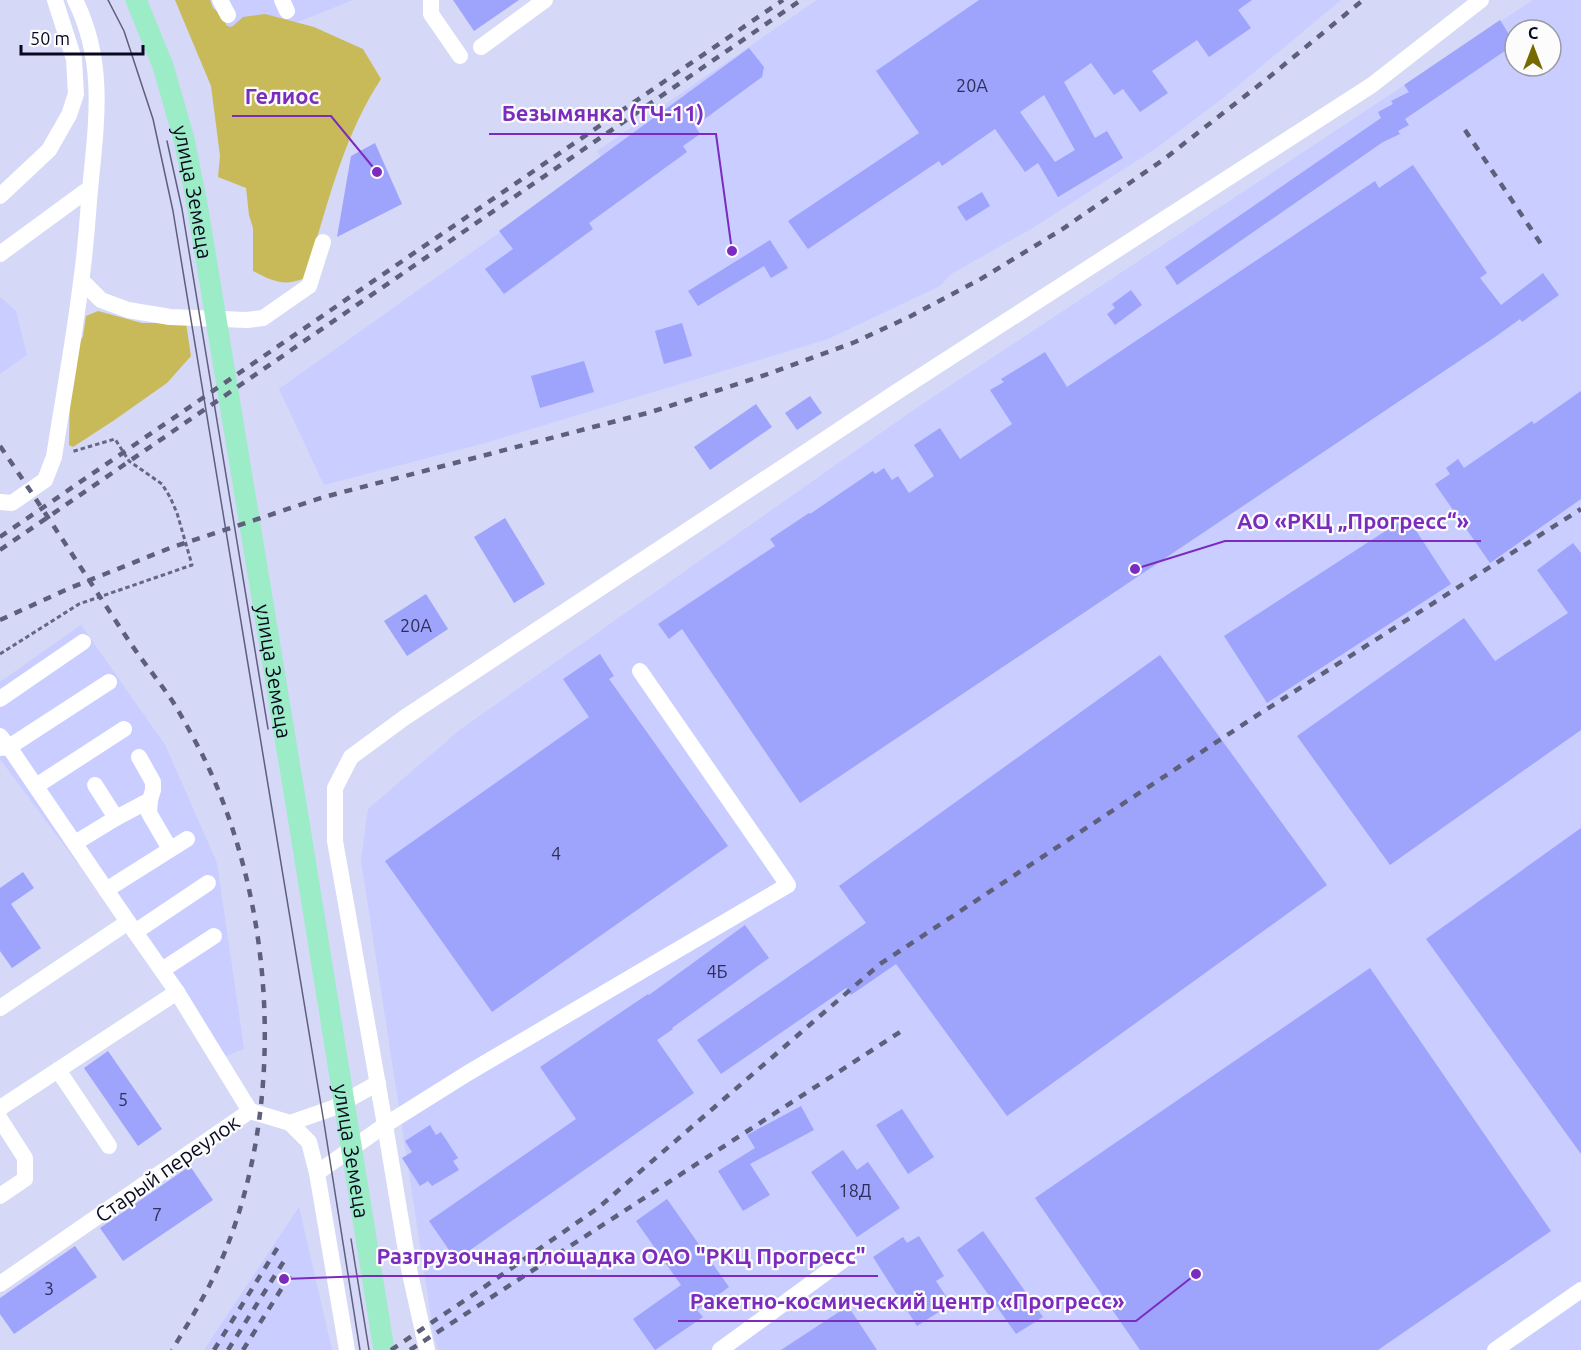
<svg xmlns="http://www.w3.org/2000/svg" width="1581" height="1350" font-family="Ubuntu,sans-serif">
  <rect width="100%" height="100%" fill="#d5d8f7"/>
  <g fill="#c9cdff" fill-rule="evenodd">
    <polygon points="187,0 353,0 214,55"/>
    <polygon points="817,0 1341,0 1223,98 1155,149 1031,229 951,274 940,286 828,339 485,443 324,485 279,389 602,160 597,151"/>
    <path d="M1533 0H1581V1350H438L434 1336 361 860 368 809 461 729 915 409ZM1515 30H1551V66H1515Z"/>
    <polygon points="0,297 16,311 27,355 0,374"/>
    <polygon points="81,625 165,745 217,863 244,1049 226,1056 204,1033 0,759 0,682"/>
    <polygon points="299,1207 332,1350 204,1350"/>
  </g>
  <g fill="#c9ba59">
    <path d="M175 0H210L213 8 225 18 226 25 230 27 233 26 243 17 265 14 314 27 363 49 381 79C342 138 326 211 305 278 284 287 272 281 253 271V228L249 215 246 188 218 177 220 156 211 86Z"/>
    <polygon points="98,311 142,323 186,323 191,356 167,383 113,421 73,447 69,445 70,388 74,354 83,336 86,316"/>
  </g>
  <g fill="#9ea3fc" fill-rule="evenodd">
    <polygon points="453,0 519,0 474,31"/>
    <path d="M979 0H1252L1238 10 1251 28 1209 57 1197 40 1152 71 1168 93 1140 112 1123 89 1114 95 1091 63 1064 82 1095 138 1107 131 1123 158 1058 197 1038 163 1025 172 995 129 942 166 939 161 808 249 788 221 919 133 876 71ZM1044 95 1075 150 1055 162 1020 112Z"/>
    <polygon points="1500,20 1515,44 1405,119 1409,125 1398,131 1400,134 1383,142 1177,285 1165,267 1381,118 1378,112 1393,104 1391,101 1409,92 1404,85"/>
    <polygon points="749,48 764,67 762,77 695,126 700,134 683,146 687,152 589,223 593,229 504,294 485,269 513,249 499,231"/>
    <polygon points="375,143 402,204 337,237 351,156"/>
    <polygon points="1413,165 1487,273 1480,278 1501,305 1543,273 1559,295 1522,322 1520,319 1495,337 800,803 682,629 669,639 658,624 775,546 770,539 809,513 810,514 873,471 875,474 884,468 892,480 898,476 909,493 934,476 914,445 940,428 960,459 1012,424 990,390 1004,382 1001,379 1045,352 1067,387 1375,181 1379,188"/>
    <polygon points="982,192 990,206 966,221 957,207"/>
    <polygon points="770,240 788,268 771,278 764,266 698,306 688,291"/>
    <polygon points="1131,290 1142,305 1115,325 1107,314 1115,308 1112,304"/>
    <polygon points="682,323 692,356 664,364 655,331"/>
    <polygon points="584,361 594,392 540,408 531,376"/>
    <polygon points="1581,391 1581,499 1490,563 1435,484 1450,474 1446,468 1458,459 1464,468 1532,421 1534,424"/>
    <polygon points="810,396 822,413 797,430 785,413"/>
    <polygon points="756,404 772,427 710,470 694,447"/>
    <polygon points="1407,517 1451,584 1267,703 1224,636"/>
    <polygon points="505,518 545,584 514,603 474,537"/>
    <polygon points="1573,543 1581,553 1581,730 1390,865 1297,736 1464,618 1495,661 1568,613 1537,570"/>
    <polygon points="426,594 448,629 407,656 384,621"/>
    <polygon points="600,654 614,676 609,679 728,846 492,1012 385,861 589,717 563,679"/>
    <polygon points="1160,655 1327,885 1007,1116 896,964 851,995 846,988 721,1074 697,1040 866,923 839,886"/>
    <polygon points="1581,828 1581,1154 1426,939"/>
    <polygon points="23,872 34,888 11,904 41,948 12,968 0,951 0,888"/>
    <polygon points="745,925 769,958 672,1028 673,1029 657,1040 694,1093 456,1260 429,1221 576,1119 540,1067 648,994 649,995"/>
    <polygon points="1370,968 1551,1231 1378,1350 1140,1350 1035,1198"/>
    <polygon points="108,1051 162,1129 138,1146 84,1068"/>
    <polygon points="801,1106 814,1130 750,1164 770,1195 743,1211 718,1171 755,1148 747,1135"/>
    <polygon points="902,1109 934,1157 908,1174 876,1125"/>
    <polygon points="430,1125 436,1135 441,1132 458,1158 453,1161 459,1170 432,1186 428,1181 420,1186 402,1158 412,1152 405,1141"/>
    <polygon points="843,1150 857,1170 868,1162 900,1208 857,1237 811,1172"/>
    <polygon points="190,1166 213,1200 123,1261 100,1228"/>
    <polygon points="667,1199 729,1287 697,1310 703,1317 655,1350 633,1319 681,1285 636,1221"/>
    <polygon points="983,1231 1043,1317 1016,1334 957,1250"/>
    <polygon points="919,1236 944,1276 936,1281 951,1304 917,1326 873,1257 903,1237 907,1243"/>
    <polygon points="75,1246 97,1277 14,1334 0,1314 0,1298"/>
    <polygon points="848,1306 877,1350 781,1350"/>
  </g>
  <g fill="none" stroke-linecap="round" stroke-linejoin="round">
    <polyline stroke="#666783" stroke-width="3" stroke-dasharray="4.5 3" stroke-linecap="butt" points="0,654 79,604 192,565 177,513 170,497 162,484 129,461 115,439 71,452"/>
    <g stroke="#fff" stroke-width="16">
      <polyline points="220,0 228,15"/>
      <polyline points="282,0 287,11"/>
      <polyline points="431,0 431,14 460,56"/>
      <polyline points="481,47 545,0"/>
      <polyline points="0,196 49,150 69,115 76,94 74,59 55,0"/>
      <polyline points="0,254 90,188"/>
      <polyline points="82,281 101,300 128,310 170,317 247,320 263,318 309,286 323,242"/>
      <path d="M0 502 12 503 45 480 54 457C63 399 74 340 81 282 85 255 87 228 89 201 95 130 108 66 75 0"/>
      <polyline points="0,699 83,642"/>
      <polyline points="0,736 9,747 128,922 177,992 250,1111"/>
      <polyline points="0,748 9,747 109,682"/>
      <polyline points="139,757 153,782 153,790 150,800 149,813 170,849"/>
      <polyline points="95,785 116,818"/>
      <polyline points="36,786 124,729"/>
      <polyline points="75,843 116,818 150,800"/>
      <polyline points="106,890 187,839"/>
      <polyline points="135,932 208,883"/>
      <polyline points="162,970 214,936"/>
      <polyline points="0,1008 128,922"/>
      <polyline points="58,1070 109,1146"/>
      <polyline points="0,1108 177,992"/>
      <polyline points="0,1119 25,1158 25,1179 0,1196"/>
      <polyline points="290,1123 309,1142 317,1173 347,1350"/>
      <polyline points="317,1173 385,1125 468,1073 788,885 640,671"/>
      <polyline points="0,1284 250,1111 290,1123 333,1108 378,1083"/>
      <polyline points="427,1350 409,1269 385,1125 335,841 335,788 351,757 404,718 895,393 1372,85 1481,0"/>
      <polyline points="720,1350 846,1258"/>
      <polyline points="1495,1350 1581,1290"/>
    </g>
    <path stroke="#9cecc8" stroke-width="21" id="s1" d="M136 0 163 66 184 139 197 204 298 816 384 1350"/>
    <g stroke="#5e5f7a" stroke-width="1.5">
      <polyline points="108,0 124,31 153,119 173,211 324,1123 360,1350"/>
      <polyline points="167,141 182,209 268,729"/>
      <polyline points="351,1239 369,1350"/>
    </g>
    <g stroke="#5e5f7a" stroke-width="4.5" stroke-dasharray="8 8" stroke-linecap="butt">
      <polyline points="1465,130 1543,247"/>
      <path d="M0 446C44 510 86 576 129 641 143 662 159 681 173 702 183 718 193 737 202 754 275 901 287 1101 224 1254 210 1288 191 1319 172 1350"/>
      <polyline points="0,537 783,0"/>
      <polyline points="0,550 801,0"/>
      <polyline points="0,620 70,588 170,548 324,497 651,412 765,375 855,342 911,316 979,280 1061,230 1163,160 1268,78 1363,0"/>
      <polyline points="214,1350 278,1247"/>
      <polyline points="228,1350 284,1261"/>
      <polyline points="243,1350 292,1272"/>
      <polyline points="391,1350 477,1292 598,1208 880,964 1256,716 1581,509"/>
      <polyline points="410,1350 900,1032"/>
    </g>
  </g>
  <g text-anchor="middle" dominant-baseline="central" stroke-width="4.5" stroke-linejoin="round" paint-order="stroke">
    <g font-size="18" fill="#2e2f58">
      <text x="972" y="85">20А</text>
      <text x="416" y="625">20А</text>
      <text x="556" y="853">4</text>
      <text x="717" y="971">4Б</text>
      <text x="123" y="1099">5</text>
      <text x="855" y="1190">18Д</text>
      <text x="157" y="1214">7</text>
      <text x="49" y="1288">3</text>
    </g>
    <g font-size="21" fill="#090821" stroke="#fcfcfc">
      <text stroke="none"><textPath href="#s1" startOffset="201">улица Земеца</textPath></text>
      <text stroke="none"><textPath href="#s1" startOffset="687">улица Земеца</textPath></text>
      <text stroke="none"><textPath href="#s1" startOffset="1173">улица Земеца</textPath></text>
      <text transform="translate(167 1168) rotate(-35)">Старый переулок</text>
    </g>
  </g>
  <path fill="none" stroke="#7b2cbf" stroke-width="2" d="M377 172L331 116H232M732 251L716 134H489M1135 569L1225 541H1481M284 1279L365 1276H878M1196 1274L1136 1321H678"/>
  <g fill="#7b2cbf" stroke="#fcfcfc" stroke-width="2">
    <circle cx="377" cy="172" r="6"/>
    <circle cx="732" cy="251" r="6"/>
    <circle cx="1135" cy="569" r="6"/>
    <circle cx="284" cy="1279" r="6"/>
    <circle cx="1196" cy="1274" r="6"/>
  </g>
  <g font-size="22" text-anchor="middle" font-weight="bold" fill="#7b2cbf" stroke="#fcfcfc" stroke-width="4.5" stroke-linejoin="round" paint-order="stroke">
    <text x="282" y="104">Гелиос</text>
    <text x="603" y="121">Безымянка (ТЧ-11)</text>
    <text x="1353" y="529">АО «РКЦ „Прогресс“»</text>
    <text x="621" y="1264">Разгрузочная площадка ОАО "РКЦ Прогресс"</text>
    <text x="907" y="1309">Ракетно-космический центр «Прогресс»</text>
  </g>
  <g transform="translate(1533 48)"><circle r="28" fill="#fcfcfc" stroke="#9b9aa4" stroke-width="1.5"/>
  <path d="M0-4.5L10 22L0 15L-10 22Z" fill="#766900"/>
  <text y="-9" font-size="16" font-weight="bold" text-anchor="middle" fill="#090821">С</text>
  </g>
  <path d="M21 45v9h122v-9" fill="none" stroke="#090821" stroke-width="3"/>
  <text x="30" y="45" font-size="18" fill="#090821" stroke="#fcfcfc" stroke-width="4.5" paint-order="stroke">50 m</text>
</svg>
